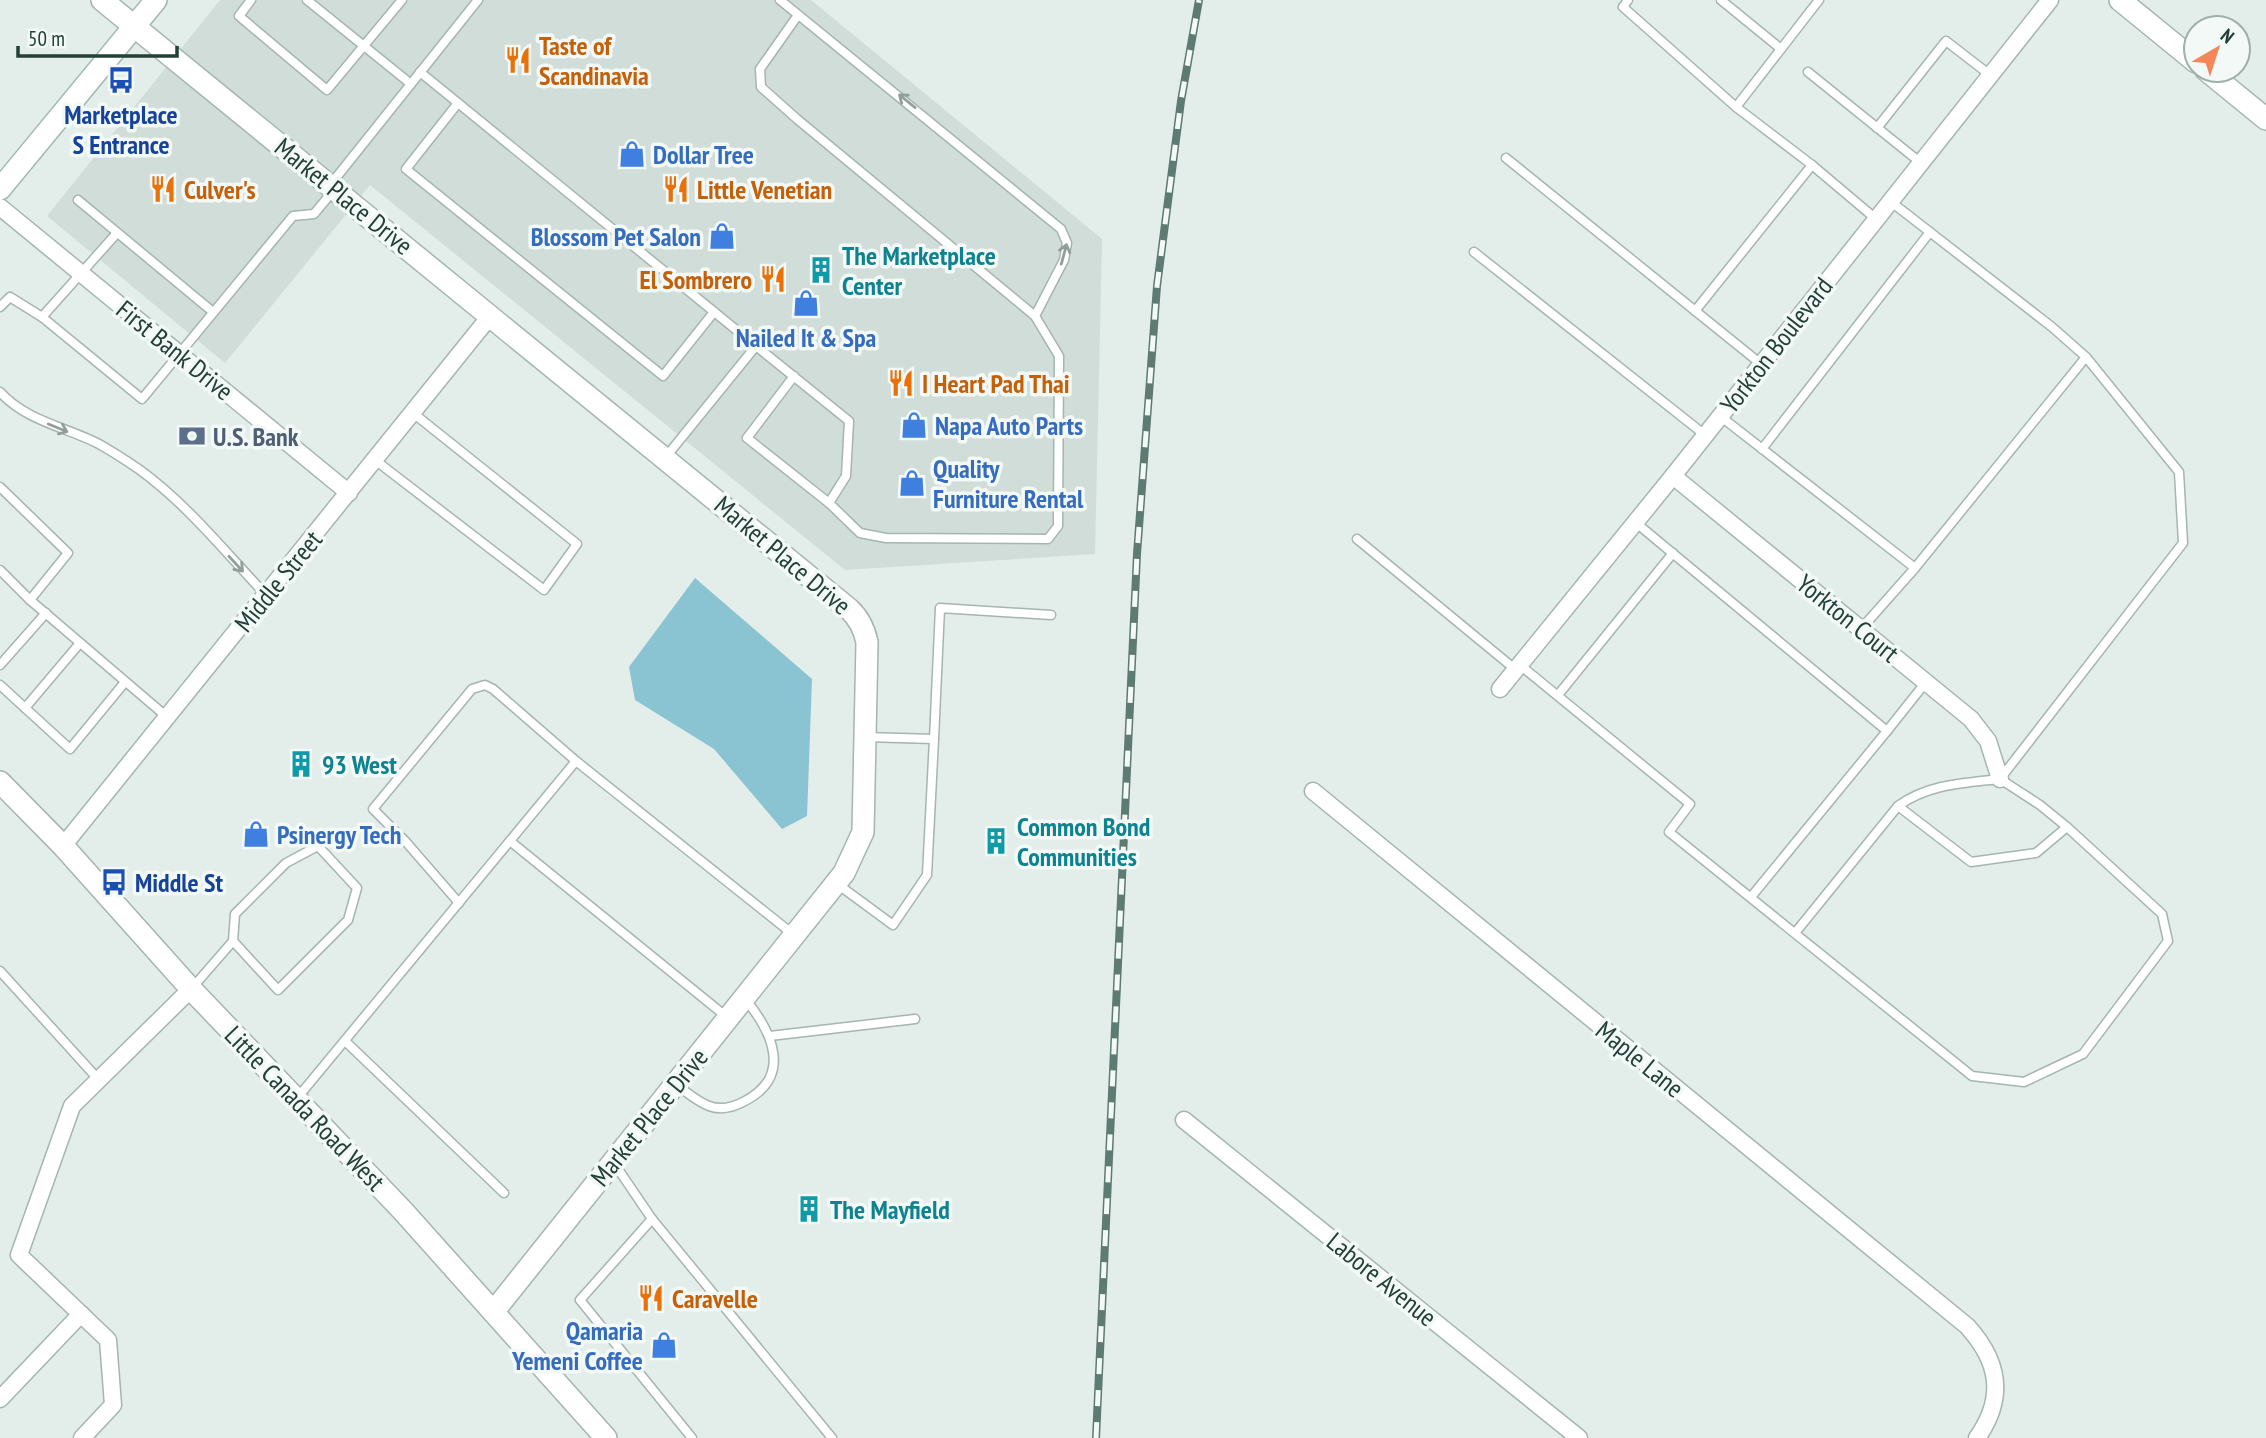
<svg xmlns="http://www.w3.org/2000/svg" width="2266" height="1438" font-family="'PT Sans Narrow',sans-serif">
  <rect width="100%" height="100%" fill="#e3ede9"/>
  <polygon fill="#d1ddd8" points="220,0 811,0 1102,239 1095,554 845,570 370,185 225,363 47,216"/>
  <polygon fill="#8ac4d2" points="695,578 812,679 807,816 782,829 714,749 635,700 629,667"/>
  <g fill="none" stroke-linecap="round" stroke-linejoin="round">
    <defs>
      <g id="service">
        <polyline points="251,0 239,16 327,90 402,0"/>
        <polyline points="307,0 411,84"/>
        <polyline points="780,0 1061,229 1067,243 1064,260 1035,316"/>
        <polyline points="1628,0 1623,7 1736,107 1819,0"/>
        <polyline points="1721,0 1781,49"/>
        <polyline points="798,15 760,69 761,87 797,119 1035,316 1059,356 1058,526 1048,539 886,538 860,533 829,503"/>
        <polyline points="420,72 756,346 665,458"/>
        <polyline points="1808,72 1921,163"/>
        <polyline points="458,103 406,169 663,376 714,312"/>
        <polyline points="1736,107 1812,165"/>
        <polyline points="1877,128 1946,41 1990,75"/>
        <polyline points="1506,158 1761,364"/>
        <polyline points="331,184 478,0"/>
        <polyline points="78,200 213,312"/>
        <polyline points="1890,201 2052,327 2086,357"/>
        <polyline points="1474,252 1705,435"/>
        <polyline points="0,307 10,297 42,317 142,399 293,216 314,214 333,191"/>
        <polyline points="1695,311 1812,165 1876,219"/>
        <polyline points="42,317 117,233"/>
        <polyline points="756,346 849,421 846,476 829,503 747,438 794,376"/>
        <path d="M0 392C26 421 66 427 99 444 113 452 127 461 140 470 188 505 226 553 266 595"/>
        <polyline points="1720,416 1915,568"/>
        <polyline points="1762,449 1930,232"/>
        <polyline points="375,460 544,590 577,544 413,413"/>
        <polyline points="0,487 68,553 30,600 167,717"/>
        <polyline points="1635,522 1887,731 1751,897"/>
        <polyline points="1357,539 1516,670"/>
        <polyline points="0,570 30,600"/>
        <polyline points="1861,629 1915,568 2086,357 2179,472 2183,543 2000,779"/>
        <polyline points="0,665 46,613"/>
        <polyline points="1520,665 1690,804 1669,832 1972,1076 2024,1082 2083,1054 2168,941 2162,914 2067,827 2036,853 1971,862 1898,806 1795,933"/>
        <polyline points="0,685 70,749 125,682"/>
        <polyline points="1558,695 1673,553"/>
        <polyline points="25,708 80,643"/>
        <polyline points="1887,731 1926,682"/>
        <polyline points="865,737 934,739 940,608 1051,615"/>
        <path d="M1898 806C1928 784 1964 783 2000 779L2040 805 2067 827"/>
        <polyline points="510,841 728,1018"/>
        <polyline points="836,883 893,925 927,875 934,739"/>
        <polyline points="459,903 406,842 373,809 472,689 485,685 493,689 576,761"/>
        <polyline points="0,971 98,1079"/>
        <polyline points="193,987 233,941 278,990 348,920 357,888 318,846 286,863 235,914 233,941"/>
        <polyline points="770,1036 915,1019"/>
        <polyline points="345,1041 504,1193"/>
        <path d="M677 1085C686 1092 698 1102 709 1106 722 1111 734 1107 745 1101 793 1076 772 1032 746 1000"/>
        <polyline points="298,1097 576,761 794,935"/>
        <polyline points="614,1163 652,1219 580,1300 692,1438"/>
        <polyline points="652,1219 832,1438"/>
      </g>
      <g id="minor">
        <polyline points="0,207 349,493"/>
        <polyline points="1673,476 1971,719 1988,741 2000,779"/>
        <polyline points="1500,689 1673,476 2050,0"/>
        <path d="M1313 791 1967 1326C1999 1361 2006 1397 1977 1438"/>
        <polyline points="63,846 491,315"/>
        <polyline points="1184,1120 1579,1438"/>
        <polyline points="0,1399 81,1314"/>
        <polyline points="82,1438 113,1405 108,1340 19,1255 72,1106 191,989"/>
      </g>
      <g id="tertiary">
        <path d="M102 0 849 609C859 618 864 628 867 642L863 832 844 873 494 1311"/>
        <polyline points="2120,0 2196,62"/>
        <polyline points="2206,70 2266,119"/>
        <polyline points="0,782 63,846 191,989 403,1211 606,1438"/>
      </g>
      <polyline id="secondary" points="0,189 156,0"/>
    </defs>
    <use href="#service" stroke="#a5b5b0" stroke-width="11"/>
    <use href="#minor" stroke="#a5b5b0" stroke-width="19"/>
    <use href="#tertiary" stroke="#a5b5b0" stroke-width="24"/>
    <use href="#secondary" stroke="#a1b9b1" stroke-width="24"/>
    <use href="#service" stroke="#fff" stroke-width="8"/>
    <use href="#minor" stroke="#fff" stroke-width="16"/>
    <use href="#tertiary" stroke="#fff" stroke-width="21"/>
    <use href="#secondary" stroke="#fff" stroke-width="21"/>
    <defs>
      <polyline id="rail" points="1096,1438 1137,554 1157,286 1181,101 1199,0"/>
    </defs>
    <use href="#rail" stroke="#5d7a73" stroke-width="8"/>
    <use href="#rail" stroke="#f3f9f7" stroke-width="5" stroke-dasharray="16" stroke-linecap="butt"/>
  </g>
  <defs><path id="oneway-shaft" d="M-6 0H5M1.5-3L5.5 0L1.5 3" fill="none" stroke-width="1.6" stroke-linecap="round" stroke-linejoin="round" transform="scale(1.75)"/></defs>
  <g stroke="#909f9c">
    <use href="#oneway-shaft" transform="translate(907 101) rotate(-141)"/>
    <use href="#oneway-shaft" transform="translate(1064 254) rotate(-75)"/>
    <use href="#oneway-shaft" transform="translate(58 428) rotate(22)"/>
    <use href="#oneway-shaft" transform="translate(236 564) rotate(47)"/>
  </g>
  <defs>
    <symbol id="restaurant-bare" viewBox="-9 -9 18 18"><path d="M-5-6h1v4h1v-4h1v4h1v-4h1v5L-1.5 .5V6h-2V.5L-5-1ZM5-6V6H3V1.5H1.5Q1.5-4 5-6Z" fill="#e8710a" stroke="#f3f9f7" stroke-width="2.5" paint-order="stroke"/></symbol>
    <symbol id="bus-bare" viewBox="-9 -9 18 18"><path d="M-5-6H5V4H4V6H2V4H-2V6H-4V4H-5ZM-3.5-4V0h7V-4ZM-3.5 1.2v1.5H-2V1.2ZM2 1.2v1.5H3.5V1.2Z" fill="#1a4fb4" stroke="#f3f9f7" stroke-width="2.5" paint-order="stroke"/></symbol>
    <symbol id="shop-bare" viewBox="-9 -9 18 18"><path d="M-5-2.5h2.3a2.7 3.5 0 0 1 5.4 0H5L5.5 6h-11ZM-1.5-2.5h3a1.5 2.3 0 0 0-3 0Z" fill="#3f7fe0" stroke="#f3f9f7" stroke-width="2.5" paint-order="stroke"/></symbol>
    <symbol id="building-bare" viewBox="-9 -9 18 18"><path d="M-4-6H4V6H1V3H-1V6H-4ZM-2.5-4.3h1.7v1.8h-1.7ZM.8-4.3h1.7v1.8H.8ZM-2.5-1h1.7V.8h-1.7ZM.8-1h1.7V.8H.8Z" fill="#0f9aa8" stroke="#f3f9f7" stroke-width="2.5" paint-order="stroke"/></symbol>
    <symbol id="bank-bare" viewBox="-9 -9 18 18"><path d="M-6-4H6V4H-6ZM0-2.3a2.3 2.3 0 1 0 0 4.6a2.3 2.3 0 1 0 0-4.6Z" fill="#5c6f8a" stroke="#f3f9f7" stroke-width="2.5" paint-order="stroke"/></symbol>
  </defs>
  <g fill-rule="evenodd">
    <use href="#restaurant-bare" x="499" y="41" width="38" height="38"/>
    <use href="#bus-bare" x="102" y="61" width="38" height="38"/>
    <use href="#shop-bare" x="613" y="135" width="38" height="38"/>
    <use href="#restaurant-bare" x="144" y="170" width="38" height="38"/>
    <use href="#restaurant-bare" x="657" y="170" width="38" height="38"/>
    <use href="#shop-bare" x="703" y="217" width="38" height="38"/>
    <use href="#building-bare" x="802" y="251" width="38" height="38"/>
    <use href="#restaurant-bare" x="754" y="260" width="38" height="38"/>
    <use href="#shop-bare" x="787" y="284" width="38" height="38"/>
    <use href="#restaurant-bare" x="882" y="364" width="38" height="38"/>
    <use href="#shop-bare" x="895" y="406" width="38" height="38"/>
    <use href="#bank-bare" x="173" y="417" width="38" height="38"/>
    <use href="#shop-bare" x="893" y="464" width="38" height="38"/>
    <use href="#building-bare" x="282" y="745" width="38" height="38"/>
    <use href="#shop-bare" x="237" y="815" width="38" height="38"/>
    <use href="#building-bare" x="977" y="822" width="38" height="38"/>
    <use href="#bus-bare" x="95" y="863" width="38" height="38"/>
    <use href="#building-bare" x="790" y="1190" width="38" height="38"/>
    <use href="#restaurant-bare" x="632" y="1279" width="38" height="38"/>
    <use href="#shop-bare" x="645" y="1326" width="38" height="38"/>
  </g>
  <g text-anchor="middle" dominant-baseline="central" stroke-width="7" stroke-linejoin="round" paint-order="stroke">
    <g font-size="26" font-weight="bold" fill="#c56008" stroke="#f3f9f7" text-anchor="start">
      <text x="539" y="45">Taste of<tspan x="539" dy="30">Scandinavia</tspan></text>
      <text x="184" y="189">Culver's</text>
      <text x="697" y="189">Little Venetian</text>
      <text x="752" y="279" text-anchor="end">El Sombrero</text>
      <text x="922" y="383">I Heart Pad Thai</text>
      <text x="672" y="1298">Caravelle</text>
    </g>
    <g font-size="26" font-weight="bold" fill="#164399" stroke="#f3f9f7">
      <text x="121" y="114">Marketplace<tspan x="121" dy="30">S Entrance</tspan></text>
      <text x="135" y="882" text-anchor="start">Middle St</text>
    </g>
    <g font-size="26" font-weight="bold" fill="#366cbe" stroke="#f3f9f7" text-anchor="start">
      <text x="653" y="154">Dollar Tree</text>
      <text x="701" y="236" text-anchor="end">Blossom Pet Salon</text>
      <text x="806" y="337" text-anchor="middle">Nailed It &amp; Spa</text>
      <text x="935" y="425">Napa Auto Parts</text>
      <text x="933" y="468">Quality<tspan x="933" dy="30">Furniture Rental</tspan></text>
      <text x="277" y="834">Psinergy Tech</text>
      <text x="643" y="1330" text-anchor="end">Qamaria<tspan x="643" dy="30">Yemeni Coffee</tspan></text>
    </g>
    <g font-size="26" fill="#223f38" stroke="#f3f9f7">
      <text transform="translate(344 196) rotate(39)">Market Place Drive</text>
      <text transform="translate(1776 345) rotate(-52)">Yorkton Boulevard</text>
      <text transform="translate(175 350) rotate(39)">First Bank Drive</text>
      <text transform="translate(783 555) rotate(40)">Market Place Drive</text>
      <text transform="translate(278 581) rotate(-51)">Middle Street</text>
      <text transform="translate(1848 618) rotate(39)">Yorkton Court</text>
      <text transform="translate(1640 1059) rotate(39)">Maple Lane</text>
      <text transform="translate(305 1108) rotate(46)">Little Canada Road West</text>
      <text transform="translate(649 1117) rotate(-51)">Market Place Drive</text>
      <text transform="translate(1382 1279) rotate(39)">Labore Avenue</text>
    </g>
    <g font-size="26" font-weight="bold" fill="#0d838f" stroke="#f3f9f7" text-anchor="start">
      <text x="842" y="255">The Marketplace<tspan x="842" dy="30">Center</tspan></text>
      <text x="322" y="764">93 West</text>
      <text x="1017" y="826">Common Bond<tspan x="1017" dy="30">Communities</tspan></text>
      <text x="830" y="1209">The Mayfield</text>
    </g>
    <g font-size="26" font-weight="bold" fill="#4e5e75" stroke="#f3f9f7" text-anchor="start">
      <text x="213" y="436">U.S. Bank</text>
    </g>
  </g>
  <g transform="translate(2217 49) rotate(39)"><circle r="33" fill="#f3f9f7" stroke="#9fafab" stroke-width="2"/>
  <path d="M0-5L12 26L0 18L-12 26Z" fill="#f4865a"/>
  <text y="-10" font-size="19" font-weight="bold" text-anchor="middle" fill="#223f38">N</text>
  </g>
  <path d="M18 46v10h159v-10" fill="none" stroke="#223f38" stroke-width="3.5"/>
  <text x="28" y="46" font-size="21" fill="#223f38" stroke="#f3f9f7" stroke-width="5" paint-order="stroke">50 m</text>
</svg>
